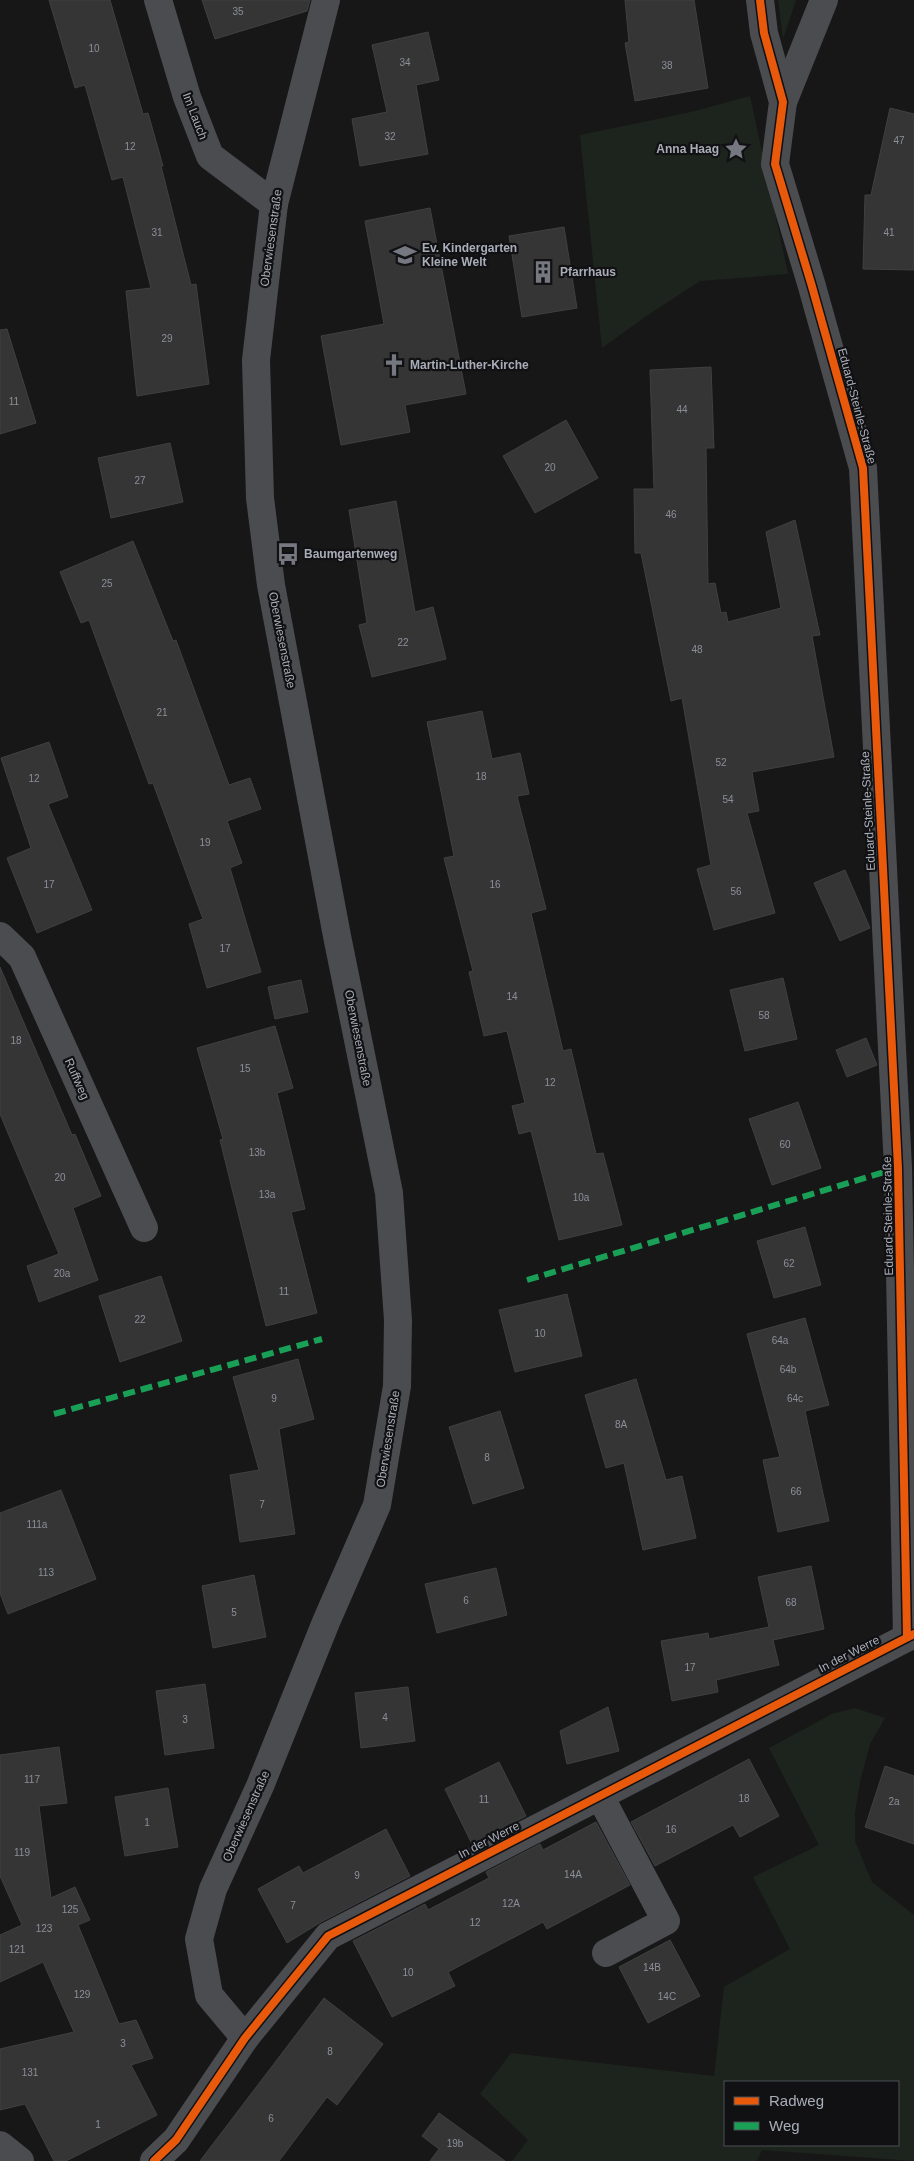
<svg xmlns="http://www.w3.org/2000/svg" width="914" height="2161" font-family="Helvetica,sans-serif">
  <rect width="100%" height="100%" fill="#171717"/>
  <g fill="#1d241e" fill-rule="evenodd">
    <polygon points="778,0 796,0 783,39"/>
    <polygon points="750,96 788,274 700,281 648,315 602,348 580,135 691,112"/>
    <path d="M855 1708 885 1718 870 1744 860 1782 855 1813V1841L872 1882 914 1915V2161L762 2150 757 2161H512L528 2140 480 2094 511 2053 714 2076 724 1987 790 1949 753 1877 819 1845 769 1748 832 1714ZM725 2082H898V2145H725Z"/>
  </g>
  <g fill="#353536" stroke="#3f4043">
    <polygon points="49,0 110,0 143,114 148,113 163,166 161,166 191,285 196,284 209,384 137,396 126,291 151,288 123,177 112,180 85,85 75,88"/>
    <polygon points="202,0 310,0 307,11 215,39"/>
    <polygon points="625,0 694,0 708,88 635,101 625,43 629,42"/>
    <polygon points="428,32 439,80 416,85 428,154 360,166 352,119 387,112 372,45"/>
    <polygon points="890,108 914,114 914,270 863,269 865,195 871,195"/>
    <polygon points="430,208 466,394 405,405 410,432 341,445 321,336 384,324 365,221"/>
    <polygon points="564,227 577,308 522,317 509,236"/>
    <polygon points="7,329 36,423 0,434 0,330"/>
    <polygon points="711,367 714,448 706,448 708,584 715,583 721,613 726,612 728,622 781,608 766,532 795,520 820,635 812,636 834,757 752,772 759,811 747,813 775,913 714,930 697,869 711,865 682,698 671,701 641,553 635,553 634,489 654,489 650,370"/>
    <polygon points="566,420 598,478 535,513 503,456"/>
    <polygon points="170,443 183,502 111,518 98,458"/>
    <polygon points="396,501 415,612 433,607 446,659 372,677 359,625 367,623 349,510"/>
    <polygon points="133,541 173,641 176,640 229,785 250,778 261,809 227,821 242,863 230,868 261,972 207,988 189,924 203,919 153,783 149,784 89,620 81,623 60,572"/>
    <polygon points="482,711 492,759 520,753 529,794 517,796 546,909 531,913 563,1051 571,1049 596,1154 603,1153 622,1225 559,1240 531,1131 519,1134 512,1106 525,1103 507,1031 484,1036 469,972 473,971 444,858 454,856 427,722"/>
    <polygon points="49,742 68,797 48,804 92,910 37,933 7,858 31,848 1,758"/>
    <polygon points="845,870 870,928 840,941 814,883"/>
    <polygon points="0,967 72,1135 75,1134 101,1196 73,1208 98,1280 39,1302 27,1266 59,1254 0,1114"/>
    <polygon points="783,978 797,1039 745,1051 730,990"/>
    <polygon points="301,980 308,1012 275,1019 268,987"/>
    <polygon points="275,1026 293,1088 277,1093 305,1209 291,1212 317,1313 266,1326 220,1140 223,1139 197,1048"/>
    <polygon points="866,1038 877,1065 847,1077 836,1050"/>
    <polygon points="798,1102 821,1168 772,1185 749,1119"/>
    <polygon points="805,1227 821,1285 774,1298 757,1241"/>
    <polygon points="161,1276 182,1341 120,1362 99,1296"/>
    <polygon points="567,1294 582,1356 515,1372 499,1310"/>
    <polygon points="805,1318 829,1405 805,1411 829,1521 778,1532 763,1460 780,1457 747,1334"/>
    <polygon points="298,1359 314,1419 279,1429 295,1534 240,1542 230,1475 259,1470 233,1377"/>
    <polygon points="636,1379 666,1480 682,1476 696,1538 643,1550 624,1463 606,1468 585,1395"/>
    <polygon points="500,1411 524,1488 473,1504 449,1427"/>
    <polygon points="61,1490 96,1579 8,1614 0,1593 0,1513"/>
    <polygon points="811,1566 824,1629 773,1640 779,1665 716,1680 718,1692 672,1701 661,1641 708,1633 709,1639 769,1627 758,1577"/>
    <polygon points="496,1568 507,1615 437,1633 425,1584"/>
    <polygon points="254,1575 266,1637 213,1648 202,1586"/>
    <polygon points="205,1684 214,1748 165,1755 156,1691"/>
    <polygon points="408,1687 415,1741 361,1748 355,1693"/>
    <polygon points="608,1707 619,1751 567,1764 560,1731"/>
    <polygon points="59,1747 67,1803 39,1806 51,1898 75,1887 90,1920 78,1925 119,2024 136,2020 153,2058 131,2065 157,2115 66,2161 54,2161 25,2104 0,2110 0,2049 74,2032 43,1962 0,1982 0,1935 22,1925 0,1876 0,1755"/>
    <polygon points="749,1759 779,1816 740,1837 733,1825 655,1866 631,1822"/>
    <polygon points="499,1762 526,1816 472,1844 445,1789"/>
    <polygon points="885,1766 914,1776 914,1844 865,1827"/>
    <polygon points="168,1788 178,1847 125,1856 115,1797"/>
    <polygon points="596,1822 630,1885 547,1929 543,1922 448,1972 455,1986 392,2017 353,1941 425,1904 428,1910 489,1878 486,1872 540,1844 543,1850"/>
    <polygon points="386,1829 410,1876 321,1922 287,1943 258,1889 299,1866 303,1873"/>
    <polygon points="670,1940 700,1996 648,2023 619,1967"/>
    <polygon points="324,1998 383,2044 337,2105 327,2097 279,2161 200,2161"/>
    <polygon points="439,2113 505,2161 430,2161 439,2149 422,2136"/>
  </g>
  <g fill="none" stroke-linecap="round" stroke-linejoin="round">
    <g stroke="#4b4c50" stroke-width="28">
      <polyline points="158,0 187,97 210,156 274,204"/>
      <polyline points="760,0 764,33 783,102 775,164 811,283 863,468 898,1168 907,1637"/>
      <polyline points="783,102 824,0"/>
      <polyline points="0,936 22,957 144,1228"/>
      <polyline points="600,1796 666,1921 606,1953"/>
      <polyline points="245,2038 209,1995 199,1939 213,1889 260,1786 326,1622 377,1505 397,1386 398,1320 389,1193 337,936 271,585 260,498 256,360 274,204 326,0"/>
      <polyline points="0,2145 20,2161"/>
      <polyline points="154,2161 176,2140 245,2038 328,1936 914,1634"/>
    </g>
    <g stroke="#1a9f57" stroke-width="6" stroke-dasharray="12 6" stroke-linecap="butt">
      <polyline points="527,1280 898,1168 898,1166"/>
      <polyline points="54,1414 322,1339"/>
    </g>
    <defs>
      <g id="cycleway">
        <polyline points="760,0 764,33 783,102 775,164 811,283 863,468 898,1168 907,1637"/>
        <polyline points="154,2161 176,2140 245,2038 328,1936 914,1634"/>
      </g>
    </defs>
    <use href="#cycleway" stroke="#111113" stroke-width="11"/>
    <use href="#cycleway" stroke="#e8590c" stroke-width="8"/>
  </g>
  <defs>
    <symbol id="sight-bare" viewBox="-9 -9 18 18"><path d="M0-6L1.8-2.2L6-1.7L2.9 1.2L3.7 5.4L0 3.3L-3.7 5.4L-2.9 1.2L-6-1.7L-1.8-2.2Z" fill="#757880" stroke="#111113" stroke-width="2.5" paint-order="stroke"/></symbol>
    <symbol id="school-bare" viewBox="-9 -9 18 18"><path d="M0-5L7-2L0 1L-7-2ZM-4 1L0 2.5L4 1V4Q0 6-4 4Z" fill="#757880" stroke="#111113" stroke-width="2.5" paint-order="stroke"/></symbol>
    <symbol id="building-bare" viewBox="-9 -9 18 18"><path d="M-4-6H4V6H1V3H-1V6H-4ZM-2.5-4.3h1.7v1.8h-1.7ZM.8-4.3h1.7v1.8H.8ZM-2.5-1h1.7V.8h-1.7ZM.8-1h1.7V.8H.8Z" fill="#757880" stroke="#111113" stroke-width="2.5" paint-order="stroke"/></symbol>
    <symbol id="church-bare" viewBox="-9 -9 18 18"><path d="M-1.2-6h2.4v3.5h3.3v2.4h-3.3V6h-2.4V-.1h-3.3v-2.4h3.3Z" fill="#757880" stroke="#111113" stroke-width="2.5" paint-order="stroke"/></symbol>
    <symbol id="bus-bare" viewBox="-9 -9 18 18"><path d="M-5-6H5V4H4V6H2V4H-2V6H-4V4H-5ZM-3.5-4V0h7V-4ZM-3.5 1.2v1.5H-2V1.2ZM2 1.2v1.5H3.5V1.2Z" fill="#757880" stroke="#111113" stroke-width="2.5" paint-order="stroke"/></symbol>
  </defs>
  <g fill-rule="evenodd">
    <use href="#sight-bare" x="720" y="133" width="32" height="32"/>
    <use href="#school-bare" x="389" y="239" width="32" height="32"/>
    <use href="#building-bare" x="527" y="256" width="32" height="32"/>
    <use href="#church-bare" x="378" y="349" width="32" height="32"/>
    <use href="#bus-bare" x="272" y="538" width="32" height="32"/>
  </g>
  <g text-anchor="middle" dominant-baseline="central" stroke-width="4.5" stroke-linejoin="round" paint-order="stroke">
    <g font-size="10" fill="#8b8f98">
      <text x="238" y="11">35</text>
      <text x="94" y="48">10</text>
      <text x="405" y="62">34</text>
      <text x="667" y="65">38</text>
      <text x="390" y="136">32</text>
      <text x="899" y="140">47</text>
      <text x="130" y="146">12</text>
      <text x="157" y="232">31</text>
      <text x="889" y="232">41</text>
      <text x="167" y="338">29</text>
      <text x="14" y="401">11</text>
      <text x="682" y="409">44</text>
      <text x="550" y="467">20</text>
      <text x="140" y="480">27</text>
      <text x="671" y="514">46</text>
      <text x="107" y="583">25</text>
      <text x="403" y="642">22</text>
      <text x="697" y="649">48</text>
      <text x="162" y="712">21</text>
      <text x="721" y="762">52</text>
      <text x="481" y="776">18</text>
      <text x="34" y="778">12</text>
      <text x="728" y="799">54</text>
      <text x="205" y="842">19</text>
      <text x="49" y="884">17</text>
      <text x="495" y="884">16</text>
      <text x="736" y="891">56</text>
      <text x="225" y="948">17</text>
      <text x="512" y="996">14</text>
      <text x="764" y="1015">58</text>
      <text x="16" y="1040">18</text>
      <text x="245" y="1068">15</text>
      <text x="550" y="1082">12</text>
      <text x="785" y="1144">60</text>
      <text x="257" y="1152">13b</text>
      <text x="60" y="1177">20</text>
      <text x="267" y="1194">13a</text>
      <text x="581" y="1197">10a</text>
      <text x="789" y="1263">62</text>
      <text x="62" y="1273">20a</text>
      <text x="284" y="1291">11</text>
      <text x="140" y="1319">22</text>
      <text x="540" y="1333">10</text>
      <text x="780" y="1340">64a</text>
      <text x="788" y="1369">64b</text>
      <text x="274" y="1398">9</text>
      <text x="795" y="1398">64c</text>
      <text x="621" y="1424">8A</text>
      <text x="487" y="1457">8</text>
      <text x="796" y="1491">66</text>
      <text x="262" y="1504">7</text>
      <text x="37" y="1524">111a</text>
      <text x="46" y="1572">113</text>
      <text x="466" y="1600">6</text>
      <text x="791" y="1602">68</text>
      <text x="234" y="1612">5</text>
      <text x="690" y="1667">17</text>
      <text x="385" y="1717">4</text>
      <text x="185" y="1719">3</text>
      <text x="32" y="1779">117</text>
      <text x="744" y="1798">18</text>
      <text x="484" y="1799">11</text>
      <text x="894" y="1801">2a</text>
      <text x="147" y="1822">1</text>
      <text x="671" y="1829">16</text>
      <text x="22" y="1852">119</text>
      <text x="573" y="1874">14A</text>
      <text x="357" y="1875">9</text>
      <text x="511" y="1903">12A</text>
      <text x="293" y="1905">7</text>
      <text x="70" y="1909">125</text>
      <text x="475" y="1922">12</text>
      <text x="44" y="1928">123</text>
      <text x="17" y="1949">121</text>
      <text x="652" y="1967">14B</text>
      <text x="408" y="1972">10</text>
      <text x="82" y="1994">129</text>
      <text x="667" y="1996">14C</text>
      <text x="123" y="2043">3</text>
      <text x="330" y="2051">8</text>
      <text x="30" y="2072">131</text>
      <text x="271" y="2118">6</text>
      <text x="98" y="2124">1</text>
      <text x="455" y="2143">19b</text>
    </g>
    <g font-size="12" fill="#a8adb8" stroke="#111113">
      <text transform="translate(195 116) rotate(69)">Im Lauch</text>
      <text transform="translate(271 238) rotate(-82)">Oberwiesenstraße</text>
      <text transform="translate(857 406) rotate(75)">Eduard-Steinle-Straße</text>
      <text transform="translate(282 640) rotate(79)">Oberwiesenstraße</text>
      <text transform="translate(868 811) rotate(-93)">Eduard-Steinle-Straße</text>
      <text transform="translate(358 1038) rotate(79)">Oberwiesenstraße</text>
      <text transform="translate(77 1079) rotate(66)">Ruffweg</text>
      <text transform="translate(888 1216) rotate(-91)">Eduard-Steinle-Straße</text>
      <text transform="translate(388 1439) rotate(-81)">Oberwiesenstraße</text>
      <text transform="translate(849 1654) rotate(-27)">In der Werre</text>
      <text transform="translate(246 1816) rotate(-66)">Oberwiesenstraße</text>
      <text transform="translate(489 1840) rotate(-27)">In der Werre</text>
    </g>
    <g font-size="12" font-weight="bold" fill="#a8adb8" stroke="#111113" text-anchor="start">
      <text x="719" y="149" text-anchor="end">Anna Haag</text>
      <text x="422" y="248">Ev. Kindergarten<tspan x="422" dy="14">Kleine Welt</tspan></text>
      <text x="560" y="272">Pfarrhaus</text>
      <text x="410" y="365">Martin-Luther-Kirche</text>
      <text x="304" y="554">Baumgartenweg</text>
    </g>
  </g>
  <rect x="724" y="2081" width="175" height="65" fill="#111113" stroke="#4d4f55"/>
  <rect x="734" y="2097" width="25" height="8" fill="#e8590c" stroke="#4d4f55"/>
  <text x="769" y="2106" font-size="15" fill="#a8adb8">Radweg</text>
  <rect x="734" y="2122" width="25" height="8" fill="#1a9f57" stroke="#4d4f55"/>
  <text x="769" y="2131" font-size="15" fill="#a8adb8">Weg</text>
</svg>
